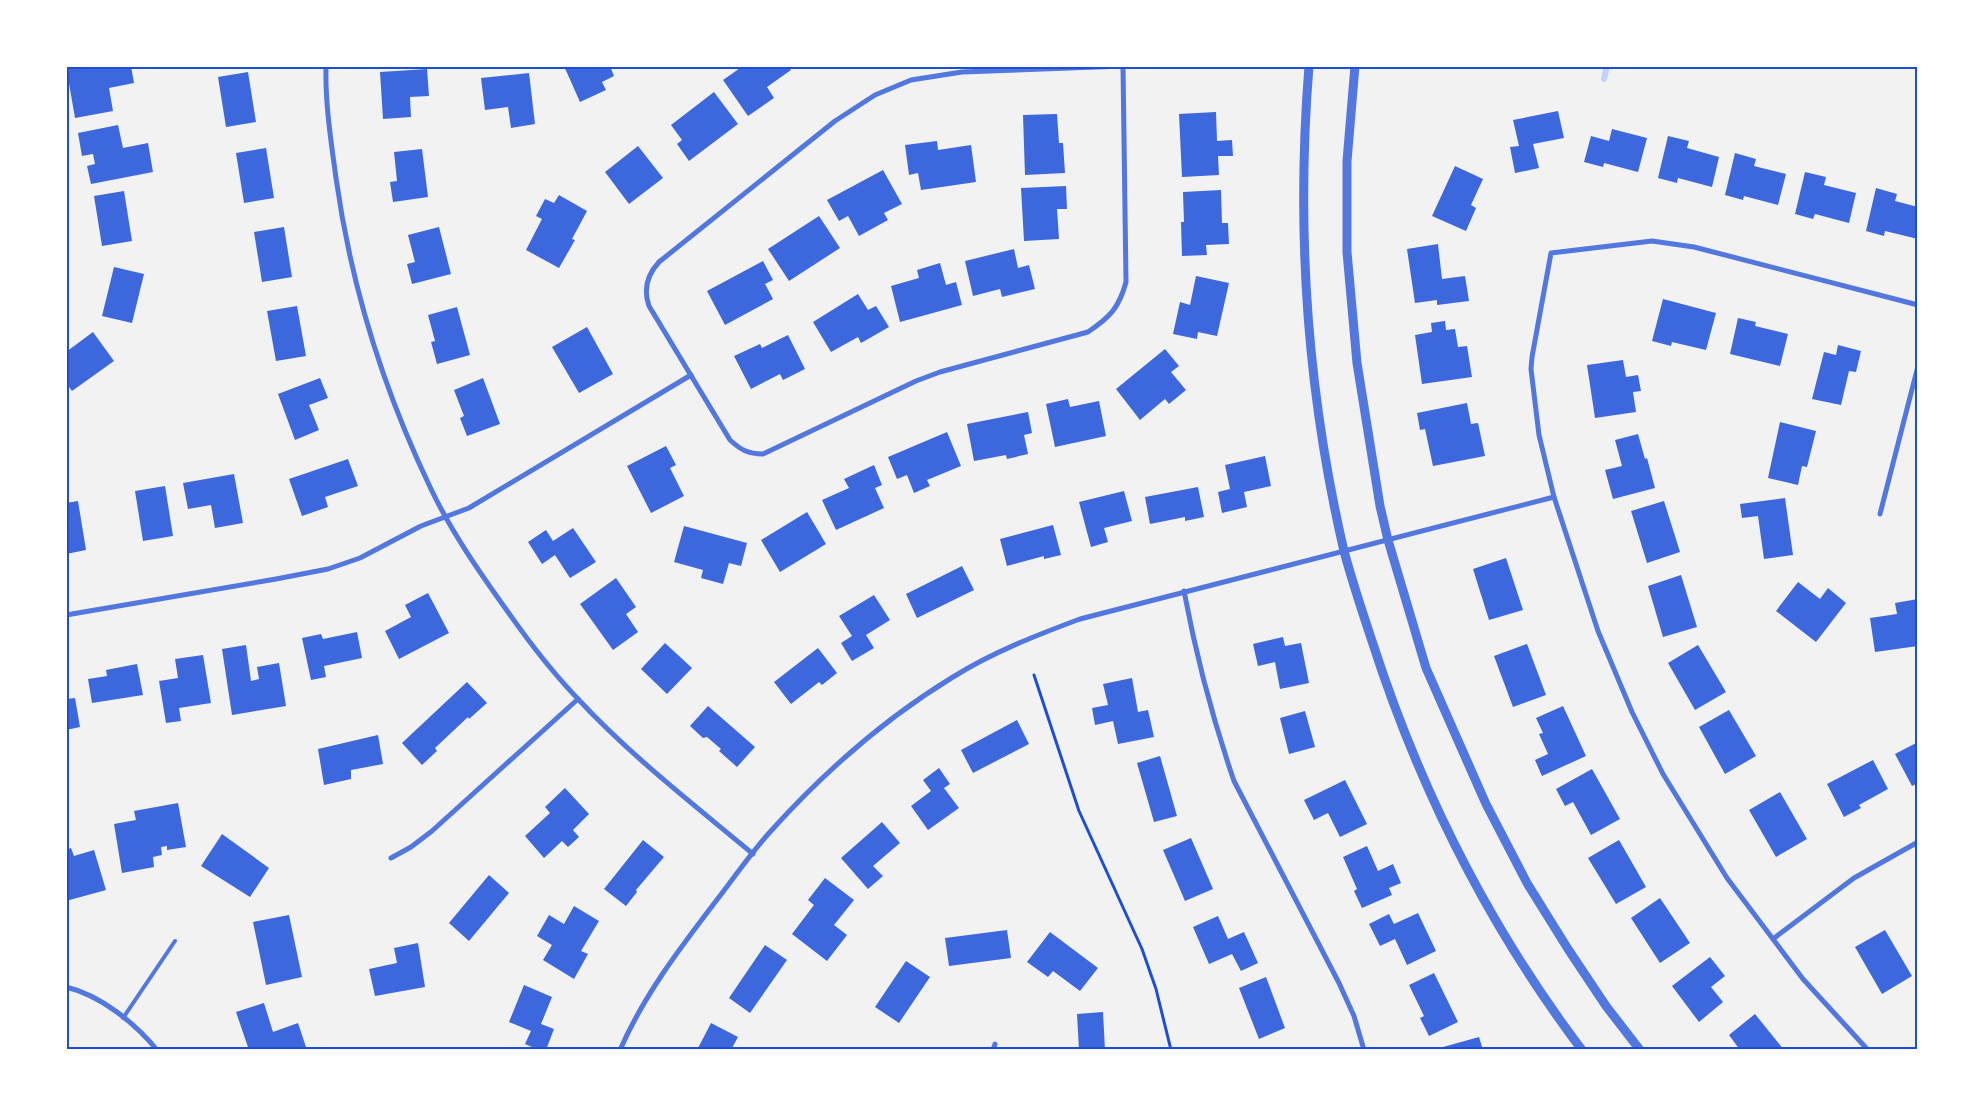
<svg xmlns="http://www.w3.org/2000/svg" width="1984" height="1116" font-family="Literata,serif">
  <rect width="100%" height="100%" fill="#f2f2f2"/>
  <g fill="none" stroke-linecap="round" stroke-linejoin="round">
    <polyline stroke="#bfd3fe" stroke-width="6" points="1604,79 1607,66"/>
  </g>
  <g fill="#3d67dc">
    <polygon points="66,66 131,66 134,83 109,88 113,111 75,118"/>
    <polygon points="564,66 610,66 614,76 602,82 606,90 580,102"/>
    <polygon points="743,66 788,66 791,70 767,87 774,98 748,116 723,80"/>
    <polygon points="427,69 429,96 410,97 411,117 383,119 380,72"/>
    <polygon points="248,72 256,122 226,127 218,77"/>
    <polygon points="529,73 535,124 511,128 508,107 485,110 481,78"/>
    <polygon points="714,92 738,124 689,161 677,144 682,140 671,125"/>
    <polygon points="1558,111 1564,138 1533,144 1539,168 1515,173 1510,147 1519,146 1513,120"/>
    <polygon points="1216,112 1217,141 1232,140 1233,156 1218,156 1219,175 1182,177 1179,114"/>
    <polygon points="1057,114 1059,143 1063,143 1065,173 1025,175 1023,115"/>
    <polygon points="118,125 123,148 148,143 153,172 91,184 87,166 95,164 93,154 82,156 78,133"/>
    <polygon points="1612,129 1647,138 1638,172 1604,163 1603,167 1584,162 1591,136 1609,141"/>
    <polygon points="1668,136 1689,141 1687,148 1719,157 1712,187 1678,178 1677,183 1658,178"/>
    <polygon points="937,141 938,150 971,145 976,182 921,190 918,173 909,175 905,145"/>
    <polygon points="638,146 663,178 629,204 605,172"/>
    <polygon points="266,148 274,198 244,203 236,153"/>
    <polygon points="422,149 428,197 393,202 390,182 397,181 394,152"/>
    <polygon points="1735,153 1756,159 1754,166 1786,174 1778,205 1744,196 1743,200 1725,195"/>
    <polygon points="1455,166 1483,179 1471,205 1476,208 1466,231 1432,216"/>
    <polygon points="883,170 902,204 884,213 888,220 859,236 848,216 839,221 827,200"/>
    <polygon points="1805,172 1826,177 1824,185 1856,193 1849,223 1815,214 1813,219 1795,214"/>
    <polygon points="1066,186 1067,209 1057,209 1059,239 1024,241 1021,188"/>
    <polygon points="1876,188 1897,194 1895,201 1918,207 1918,239 1885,231 1884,236 1866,231"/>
    <polygon points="1221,190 1222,223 1228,223 1229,244 1206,245 1207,255 1182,256 1181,222 1184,222 1183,192"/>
    <polygon points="124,191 132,241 102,246 94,196"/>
    <polygon points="559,195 587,211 572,239 575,240 559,268 526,250 542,219 536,216 545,199 554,203"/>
    <polygon points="819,216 840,248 789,281 768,249"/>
    <polygon points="284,227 292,277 262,282 254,232"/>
    <polygon points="439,227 451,274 412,284 407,264 415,262 408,235"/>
    <polygon points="1438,244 1442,279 1465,276 1469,301 1437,305 1437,300 1415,303 1407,249"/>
    <polygon points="1014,249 1018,268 1029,265 1035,289 1002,297 1000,289 973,296 965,261"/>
    <polygon points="763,261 773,280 765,284 773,299 725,325 707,291"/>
    <polygon points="940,263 946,285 956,282 962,305 900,322 891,286 919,278 917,270"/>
    <polygon points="114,267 144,274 132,323 102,316"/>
    <polygon points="1196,276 1229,283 1217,336 1198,332 1197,339 1173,334 1180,302 1190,305"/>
    <polygon points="858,294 868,310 876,306 889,327 861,343 858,337 831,352 813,322"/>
    <polygon points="1663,299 1716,313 1706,350 1672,342 1671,346 1652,341"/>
    <polygon points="297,306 306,356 276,361 267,311"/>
    <polygon points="457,307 470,355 437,364 431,342 435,341 428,315"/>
    <polygon points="1738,318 1756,322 1755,326 1788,334 1780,366 1730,354"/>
    <polygon points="1445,321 1446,330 1455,329 1458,347 1467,346 1472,377 1422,384 1415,335 1432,332 1431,323"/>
    <polygon points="587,327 613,374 579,393 552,347"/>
    <polygon points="93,332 114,361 72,391 66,383 66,352"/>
    <polygon points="788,335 805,369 783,380 780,374 751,389 734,356 760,344 762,348"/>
    <polygon points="1838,345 1861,351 1856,372 1849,371 1841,405 1812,399 1824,352 1836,355"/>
    <polygon points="1165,349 1179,366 1171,372 1186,390 1169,404 1165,399 1140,420 1116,389"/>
    <polygon points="1623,360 1626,377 1638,375 1641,391 1633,392 1636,412 1595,418 1587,365"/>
    <polygon points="320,378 328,398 309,405 319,430 295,440 278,394"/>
    <polygon points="483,378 500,424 467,436 460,418 464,416 454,390"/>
    <polygon points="1068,399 1070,407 1099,401 1106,436 1055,447 1046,404"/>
    <polygon points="1467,403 1471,424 1478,423 1485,456 1433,466 1425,429 1420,430 1417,413"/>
    <polygon points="1028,412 1032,433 1024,435 1028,454 1007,459 1006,455 974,461 967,424"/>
    <polygon points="1780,422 1816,431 1807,467 1802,466 1798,485 1768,478"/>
    <polygon points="947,432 961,466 927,480 930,486 914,493 907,475 897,479 888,457"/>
    <polygon points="1638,434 1645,459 1647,458 1655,488 1613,499 1605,470 1622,466 1615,440"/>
    <polygon points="666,446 676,465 670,468 684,496 651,513 627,466"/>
    <polygon points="1265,456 1271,486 1244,492 1247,507 1222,513 1218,492 1230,489 1225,465"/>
    <polygon points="348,459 358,486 325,497 328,507 302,516 289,479"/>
    <polygon points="874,465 882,485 875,488 884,508 836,530 822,500 849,488 844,479"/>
    <polygon points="234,474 243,523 215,528 211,505 188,509 183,483"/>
    <polygon points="165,486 173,536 143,541 135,491"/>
    <polygon points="1198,487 1204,517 1185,521 1185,517 1150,524 1145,497"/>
    <polygon points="1124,491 1132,521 1104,528 1108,542 1091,547 1079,502"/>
    <polygon points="1785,498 1793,555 1764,559 1758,516 1742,518 1740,504"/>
    <polygon points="78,501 86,550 66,554 66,503"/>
    <polygon points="1664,501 1680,552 1647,563 1631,511"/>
    <polygon points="807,512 826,544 780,572 761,540"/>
    <polygon points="1053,525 1061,555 1044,559 1044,556 1007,566 1000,539"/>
    <polygon points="684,526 747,543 741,566 729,563 723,584 701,578 703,570 674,562"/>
    <polygon points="573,528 596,562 570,578 555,555 542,564 528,542 546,530 553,541"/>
    <polygon points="1506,558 1523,610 1489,620 1473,569"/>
    <polygon points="962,566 974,590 917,618 906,594"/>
    <polygon points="1681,575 1697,627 1663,637 1648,586"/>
    <polygon points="616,578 636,607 626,614 638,632 613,650 580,604"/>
    <polygon points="1798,582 1820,599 1828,588 1846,603 1816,642 1776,611"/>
    <polygon points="428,593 449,633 399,659 385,631 411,617 405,605"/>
    <polygon points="874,595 890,620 866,635 874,648 852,661 841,643 852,636 839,616"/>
    <polygon points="1918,599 1918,646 1875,652 1870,618 1897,614 1895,603"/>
    <polygon points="357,632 362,658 324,666 326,677 311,680 302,638 321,634 323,639"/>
    <polygon points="1283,637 1285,646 1301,643 1309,683 1280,689 1275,662 1258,666 1253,644"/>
    <polygon points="665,643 692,668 667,694 641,669"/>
    <polygon points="1527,644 1546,695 1513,707 1494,656"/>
    <polygon points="246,645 251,681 259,679 257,667 279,663 286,706 232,715 222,649"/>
    <polygon points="1698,645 1726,692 1695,710 1668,663"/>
    <polygon points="818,648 837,673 822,685 819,682 791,704 774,682"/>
    <polygon points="203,655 211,703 179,708 181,721 166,723 159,681 178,678 175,659"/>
    <polygon points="137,664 143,695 92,703 88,679 107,676 106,670"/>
    <polygon points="1132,678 1138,712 1148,710 1154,737 1118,744 1113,721 1095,725 1092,708 1108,705 1103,684"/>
    <polygon points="467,682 487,703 469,719 468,717 435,748 437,751 422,765 402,743"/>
    <polygon points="75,698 80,727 66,730 66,699"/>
    <polygon points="708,706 755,747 737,767 719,751 721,749 707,737 703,738 690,726"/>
    <polygon points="1563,706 1586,756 1542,776 1535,760 1548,754 1539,734 1543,733 1536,718"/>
    <polygon points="1729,710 1756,756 1725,774 1699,727"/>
    <polygon points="1305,711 1315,747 1289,754 1280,718"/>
    <polygon points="1017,720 1029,744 973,773 961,750"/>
    <polygon points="378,735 383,764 351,770 351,779 324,785 318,749"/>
    <polygon points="1918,742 1918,783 1912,786 1895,754"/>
    <polygon points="1160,756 1177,816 1154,822 1137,763"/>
    <polygon points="1873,760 1888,789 1859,805 1861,808 1844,817 1827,784"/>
    <polygon points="939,768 950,784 944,788 959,808 928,830 911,806 931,791 923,780"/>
    <polygon points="1592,769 1620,819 1591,835 1573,802 1565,806 1556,789"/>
    <polygon points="1345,780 1367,824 1340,837 1328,813 1314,820 1304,800"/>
    <polygon points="565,788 589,814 573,830 579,837 568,847 562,841 544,858 525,836 550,813 545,807"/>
    <polygon points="1780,792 1807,839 1776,857 1749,810"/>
    <polygon points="178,803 186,847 167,850 167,846 161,847 162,855 153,857 154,867 122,873 114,824 136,820 134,811"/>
    <polygon points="882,822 900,843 873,866 883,876 868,889 841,858"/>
    <polygon points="222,834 269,868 250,897 201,866"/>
    <polygon points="1191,838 1213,889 1185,901 1163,850"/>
    <polygon points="643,840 664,857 636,890 637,892 626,906 604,889"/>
    <polygon points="1619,840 1646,887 1616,904 1588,858"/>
    <polygon points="1367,846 1378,871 1393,864 1401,883 1389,888 1392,895 1362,908 1354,891 1357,889 1343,857"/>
    <polygon points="71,848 74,856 94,850 106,890 66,901 66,850"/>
    <polygon points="489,875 509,893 469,941 449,923"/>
    <polygon points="825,878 854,900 834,925 847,935 827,961 792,934 814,905 808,900"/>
    <polygon points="1660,898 1690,943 1660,963 1631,918"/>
    <polygon points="574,906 599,921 581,951 588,954 574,979 543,960 552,945 537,936 549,915 564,924"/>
    <polygon points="1418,913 1436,951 1407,965 1395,939 1380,946 1369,924 1389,914 1394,924"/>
    <polygon points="289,915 302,977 266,985 253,922"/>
    <polygon points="1218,916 1228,939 1244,932 1258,963 1241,971 1232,954 1209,964 1193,927"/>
    <polygon points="1007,930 1011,958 949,966 945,938"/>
    <polygon points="1885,930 1912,976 1882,994 1855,947"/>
    <polygon points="1050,932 1098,968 1080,991 1053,971 1048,977 1027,962"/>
    <polygon points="418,943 425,987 375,996 369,969 397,963 394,948"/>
    <polygon points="765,945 787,960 750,1013 729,998"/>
    <polygon points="1710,957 1725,976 1711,987 1723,1002 1699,1022 1672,986"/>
    <polygon points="906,961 930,977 899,1023 875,1007"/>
    <polygon points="1434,973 1458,1022 1429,1036 1420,1018 1424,1016 1409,985"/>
    <polygon points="1266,977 1285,1028 1259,1039 1239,988"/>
    <polygon points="524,985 552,997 541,1024 554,1029 546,1050 539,1050 525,1044 531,1031 509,1022"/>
    <polygon points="264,1003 273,1032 298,1023 307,1050 249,1050 236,1012"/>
    <polygon points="1103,1012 1105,1050 1079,1050 1077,1014"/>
    <polygon points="1755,1014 1784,1050 1740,1050 1729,1035"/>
    <polygon points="711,1023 738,1037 731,1050 697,1050"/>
    <polygon points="1479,1037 1483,1050 1444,1050 1443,1047"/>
  </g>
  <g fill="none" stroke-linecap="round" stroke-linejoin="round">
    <polyline stroke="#1d4ed8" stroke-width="3" points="1034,675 1079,811 1142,949 1156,989 1171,1050"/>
    <polyline stroke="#5277de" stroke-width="4" points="123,1018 175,941"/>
    <g stroke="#5277de" stroke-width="5">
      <path d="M326 66C325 103 331 141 336 178 351 286 384 391 431 489 452 533 480 573 508 612 529 642 552 672 578 699 631 756 693 804 753 854"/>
      <path d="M1123 66 1126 282C1119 308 1110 317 1088 332L940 372 916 381 763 454C748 454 741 450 730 440L649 306C643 289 647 275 659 262L835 121 875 95 911 80 962 72 1123 66H1124"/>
      <polyline points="1880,514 1918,366"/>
      <path d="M1184 591C1196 655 1213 720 1234 781L1339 983 1354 1016 1364 1050"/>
      <polyline points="66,615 276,579 328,569 360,558 421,526 469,508 691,375"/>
      <polyline points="391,858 411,847 432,831 578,699"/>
      <polyline points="1773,939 1854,878 1918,842"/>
      <path d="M66 987C100 995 135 1023 157 1050"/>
      <path d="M620 1050C644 995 680 948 716 901 734 878 750 854 770 832 824 772 884 719 953 677 993 652 1037 635 1080 619L1554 497"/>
      <polyline points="993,1050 995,1044"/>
      <polyline points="1868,1050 1803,979 1727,878 1663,774 1632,712 1598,631 1554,497 1539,435 1531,369 1532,357 1551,253 1652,241 1694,247 1918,305"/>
    </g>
    <g stroke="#5277de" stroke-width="9">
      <path d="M1309 66C1296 228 1307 392 1344 551 1352 581 1362 611 1372 641 1419 787 1489 927 1582 1050"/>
      <polyline points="1355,66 1347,161 1347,252 1357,363 1380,506 1388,540 1426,668 1486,804 1527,883 1568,949 1606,1006 1640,1050"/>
    </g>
  </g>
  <rect width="1984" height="1116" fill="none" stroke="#ffffff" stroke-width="135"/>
  <rect x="68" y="68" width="1848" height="980" fill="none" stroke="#1d4ed8" stroke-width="2"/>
</svg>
